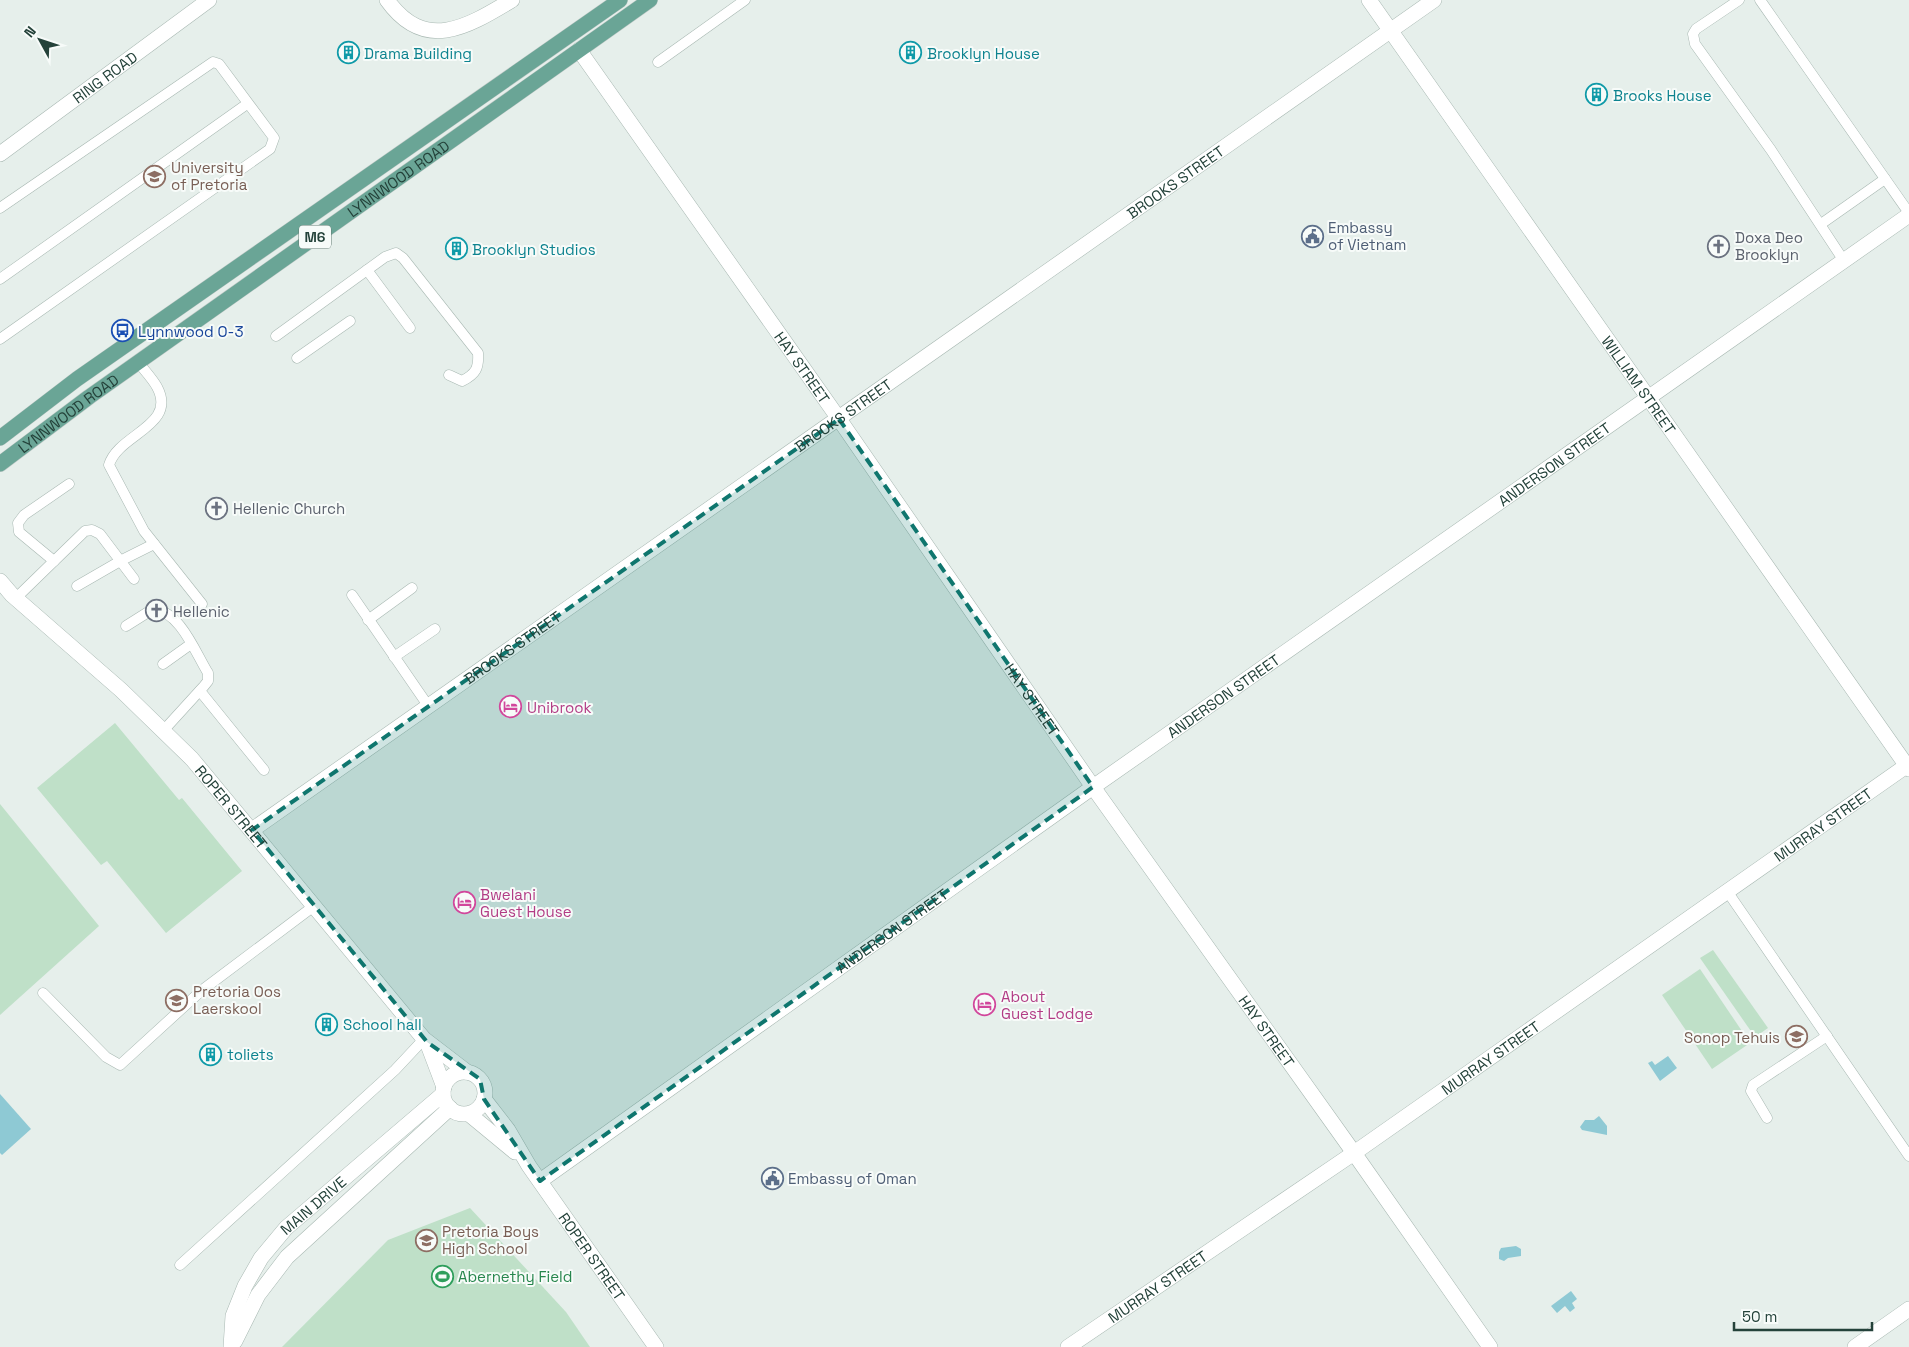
<svg xmlns="http://www.w3.org/2000/svg" width="1909" height="1347" font-family="'Space Grotesk',sans-serif">
  <rect width="100%" height="100%" fill="#e6efeb"/>
  <g fill="#bfe0c8">
    <polygon points="115,723 179,800 182,798 242,871 166,933 107,861 101,865 37,788"/>
    <polygon points="0,804 99,926 0,1015"/>
    <polygon points="1713,950 1768,1028 1755,1037 1700,958"/>
    <polygon points="1700,969 1750,1043 1712,1069 1662,995"/>
    <polygon points="470,1208 566,1312 590,1347 282,1347 388,1240"/>
  </g>
  <g fill="#8ec9d4">
    <polygon points="1668,1056 1677,1068 1660,1081 1648,1063 1652,1061 1655,1065"/>
    <polygon points="0,1094 31,1129 2,1155 0,1153"/>
    <polygon points="1599,1116 1607,1126 1607,1135 1582,1130 1580,1127 1585,1120 1594,1120"/>
    <polygon points="1516,1246 1521,1249 1521,1256 1508,1258 1504,1261 1499,1259 1499,1252 1501,1248"/>
    <polygon points="1571,1291 1577,1299 1572,1303 1575,1308 1570,1312 1565,1306 1557,1313 1551,1306"/>
  </g>
  <g fill="none" stroke-linecap="round" stroke-linejoin="round">
    <defs>
      <g id="lane">
        <polyline points="1739,0 1696,29 1693,34 1695,44 1771,150 1844,261"/>
        <polyline points="1760,0 1909,213"/>
        <polyline points="658,62 745,0"/>
        <polyline points="0,208 213,62 219,64 274,138 270,149 0,339"/>
        <polyline points="1821,224 1885,179"/>
        <polyline points="367,270 410,328"/>
        <polyline points="0,279 247,104"/>
        <path d="M276 336 385 257 396 253 403 258 478 353C479 368 476 374 462 381L449 375"/>
        <polyline points="297,358 350,321"/>
        <path d="M138 362C144 370 152 378 157 387 178 426 118 434 109 465L144 531 202 604"/>
        <polyline points="54,561 19,532 18,523 24,515 69,484"/>
        <polyline points="77,586 122,560 154,544"/>
        <polyline points="352,595 429,707"/>
        <polyline points="16,598 85,531 92,530 100,534 134,579"/>
        <polyline points="368,620 412,588"/>
        <path d="M126 626 153 609C180 611 195 652 208 673V681L204 686 163 731"/>
        <polyline points="394,657 435,629"/>
        <polyline points="163,664 191,644"/>
        <polyline points="200,691 264,770"/>
        <polyline points="1727,891 1909,1156"/>
        <polyline points="43,993 106,1057 120,1065 201,991 314,906"/>
        <polyline points="1767,1118 1751,1091 1753,1085 1827,1036"/>
        <polyline points="180,1265 395,1070 424,1039"/>
      </g>
      <g id="street">
        <path d="M387 0C425 53 467 27 512 0"/>
        <path id="s1" d="M1369 0 1909 769"/>
        <path id="s2" d="M579 50 839 419 1093 787 1354 1153 1490 1347"/>
        <path id="s3" d="M0 154 209 0"/>
        <path id="s4" d="M0 581 12 595 121 690 192 759 424 1039 467 1072"/>
        <path id="s5" d="M252 830 1434 0"/>
        <polyline points="427,1042 444,1087"/>
        <circle cx="464" cy="1093" r="21"/>
        <path id="s6" d="M484 1099 508 1130 529 1166 656 1347"/>
        <polyline points="469,1114 515,1152"/>
        <path id="s7" d="M540 1181 1093 787 1909 215"/>
        <polyline points="235,1341 258,1295 287,1257 450,1108"/>
        <path id="s8" d="M231 1347 233 1316 245 1286 261 1258 286 1228 443 1094"/>
        <path id="s9" d="M1068 1347 1354 1153 1909 764"/>
        <polyline points="1855,1347 1909,1309"/>
      </g>
      <g id="primary">
        <polyline points="0,438 77,379 620,0"/>
        <path id="s10" d="M0 464 89 397 650 0"/>
      </g>
    </defs>
    <use href="#lane" stroke="#a8b8b2" stroke-width="11"/>
    <use href="#street" stroke="#a8b8b2" stroke-width="16"/>
    <use href="#primary" stroke="#c2cac8" stroke-width="16"/>
    <use href="#lane" stroke="#fff" stroke-width="10"/>
    <use href="#street" stroke="#fff" stroke-width="15"/>
    <use href="#primary" stroke="#6aa596" stroke-width="15"/>
  </g>
  <path fill="#0f766e" fill-opacity="0.2" stroke="#0f766e" stroke-width="4" stroke-dasharray="10 6" stroke-linejoin="round" d="M839 419 1093 787 540 1181 484 1099 480 1079 427 1042 252 830Z"/>
  <defs>
    <symbol id="building-ring" viewBox="-11 -11 22 22"><circle r="9.5" fill="#f7fbf9" stroke="#0f9aa8" stroke-width="1.5"/><path d="M-4-6H4V6H1V3H-1V6H-4ZM-2.5-4.3h1.7v1.8h-1.7ZM.8-4.3h1.7v1.8H.8ZM-2.5-1h1.7V.8h-1.7ZM.8-1h1.7V.8H.8Z" fill="#0f9aa8"/></symbol>
    <symbol id="university-ring" viewBox="-11 -11 22 22"><circle r="9.5" fill="#f7fbf9" stroke="#8d6e63" stroke-width="1.5"/><path d="M0-5L7-2L0 1L-7-2ZM-4 1L0 2.5L4 1V4Q0 6-4 4Z" fill="#8d6e63"/></symbol>
    <symbol id="civic-ring" viewBox="-11 -11 22 22"><circle r="9.5" fill="#f7fbf9" stroke="#5c6f8a" stroke-width="1.5"/><path d="M-.6-6.5H3V-4.5H.6V-3L4-1V1h2V6H-6V1h2V-1L-.6-3ZM-1.2 2.5V6h2.4V2.5Z" fill="#5c6f8a"/></symbol>
    <symbol id="church-ring" viewBox="-11 -11 22 22"><circle r="9.5" fill="#f7fbf9" stroke="#6b7280" stroke-width="1.5"/><path d="M-1.2-6h2.4v3.5h3.3v2.4h-3.3V6h-2.4V-.1h-3.3v-2.4h3.3Z" fill="#6b7280"/></symbol>
    <symbol id="bus-ring" viewBox="-11 -11 22 22"><circle r="9.5" fill="#f7fbf9" stroke="#1a4fb4" stroke-width="1.5"/><path d="M-5-6H5V4H4V6H2V4H-2V6H-4V4H-5ZM-3.5-4V0h7V-4ZM-3.5 1.2v1.5H-2V1.2ZM2 1.2v1.5H3.5V1.2Z" fill="#1a4fb4"/></symbol>
    <symbol id="hotel-ring" viewBox="-11 -11 22 22"><circle r="9.5" fill="#f7fbf9" stroke="#d1479c" stroke-width="1.5"/><path d="M-6-4.5h1.5V1H6V5H4.5V3h-9V5H-6ZM-4 0a1.8 1.8 0 1 1 3.6 0ZM.5 0V-2.5h3Q6-2.5 6 0Z" fill="#d1479c"/></symbol>
    <symbol id="school-ring" viewBox="-11 -11 22 22"><circle r="9.5" fill="#f7fbf9" stroke="#8d6e63" stroke-width="1.5"/><path d="M0-5L7-2L0 1L-7-2ZM-4 1L0 2.5L4 1V4Q0 6-4 4Z" fill="#8d6e63"/></symbol>
    <symbol id="stadium-ring" viewBox="-11 -11 22 22"><circle r="9.5" fill="#f7fbf9" stroke="#2e9e5b" stroke-width="1.5"/><path d="M0-5a6.5 5 0 1 0 0 10a6.5 5 0 1 0 0-10ZM-3.5-1.8h7v3.6h-7Z" fill="#2e9e5b"/></symbol>
  </defs>
  <g fill-rule="evenodd">
    <use href="#building-ring" x="336" y="40" width="25" height="25"/>
    <use href="#building-ring" x="898" y="40" width="25" height="25"/>
    <use href="#building-ring" x="1584" y="82" width="25" height="25"/>
    <use href="#university-ring" x="142" y="164" width="25" height="25"/>
    <use href="#civic-ring" x="1300" y="224" width="25" height="25"/>
    <use href="#church-ring" x="1706" y="234" width="25" height="25"/>
    <use href="#building-ring" x="444" y="236" width="25" height="25"/>
    <use href="#bus-ring" x="110" y="318" width="25" height="25"/>
    <use href="#church-ring" x="204" y="496" width="25" height="25"/>
    <use href="#church-ring" x="144" y="598" width="25" height="25"/>
    <use href="#hotel-ring" x="498" y="694" width="25" height="25"/>
    <use href="#hotel-ring" x="452" y="890" width="25" height="25"/>
    <use href="#school-ring" x="164" y="988" width="25" height="25"/>
    <use href="#hotel-ring" x="972" y="992" width="25" height="25"/>
    <use href="#building-ring" x="314" y="1012" width="25" height="25"/>
    <use href="#university-ring" x="1784" y="1024" width="25" height="25"/>
    <use href="#building-ring" x="198" y="1042" width="25" height="25"/>
    <use href="#civic-ring" x="760" y="1166" width="25" height="25"/>
    <use href="#school-ring" x="414" y="1228" width="25" height="25"/>
    <use href="#stadium-ring" x="430" y="1264" width="25" height="25"/>
  </g>
  <g text-anchor="middle" dominant-baseline="central" stroke-width="4" stroke-linejoin="round" paint-order="stroke">
    <rect fill="#f7fbf9" stroke="#637a73" stroke-width="1" x="299" y="225.5" width="32" height="23" rx="4"/>
    <g font-size="14" font-weight="bold" fill="#24423a">
      <text x="315" y="237">M6</text>
    </g>
    <g font-size="15" fill="#0d838f" stroke="#f7fbf9" text-anchor="start">
      <text x="364" y="53">Drama Building</text>
      <text x="927" y="53">Brooklyn House</text>
      <text x="1613" y="95">Brooks House</text>
      <text x="472" y="249">Brooklyn Studios</text>
      <text x="343" y="1024">School hall</text>
      <text x="227" y="1054">toliets</text>
    </g>
    <g font-size="15" fill="#24423a" stroke="#f7fbf9">
      <text stroke="none"><textPath href="#s3" startOffset="130">RING ROAD</textPath></text>
      <text stroke="none"><textPath href="#s10" startOffset="490">LYNNWOOD ROAD</textPath></text>
      <text stroke="none"><textPath href="#s5" startOffset="1128">BROOKS STREET</textPath></text>
      <text stroke="none"><textPath href="#s2" startOffset="388">HAY STREET</textPath></text>
      <text stroke="none"><textPath href="#s1" startOffset="470">WILLIAM STREET</textPath></text>
      <text stroke="none"><textPath href="#s10" startOffset="85">LYNNWOOD ROAD</textPath></text>
      <text stroke="none"><textPath href="#s5" startOffset="722">BROOKS STREET</textPath></text>
      <text stroke="none"><textPath href="#s7" startOffset="1242">ANDERSON STREET</textPath></text>
      <text stroke="none"><textPath href="#s5" startOffset="318">BROOKS STREET</textPath></text>
      <text stroke="none"><textPath href="#s7" startOffset="838">ANDERSON STREET</textPath></text>
      <text stroke="none"><textPath href="#s2" startOffset="792">HAY STREET</textPath></text>
      <text stroke="none"><textPath href="#s4" startOffset="324">ROPER STREET</textPath></text>
      <text stroke="none"><textPath href="#s9" startOffset="918">MURRAY STREET</textPath></text>
      <text stroke="none"><textPath href="#s7" startOffset="432">ANDERSON STREET</textPath></text>
      <text stroke="none"><textPath href="#s2" startOffset="1198">HAY STREET</textPath></text>
      <text stroke="none"><textPath href="#s9" startOffset="512">MURRAY STREET</textPath></text>
      <text stroke="none"><textPath href="#s8" startOffset="170">MAIN DRIVE</textPath></text>
      <text stroke="none"><textPath href="#s6" startOffset="191">ROPER STREET</textPath></text>
      <text stroke="none"><textPath href="#s9" startOffset="108">MURRAY STREET</textPath></text>
    </g>
    <g font-size="15" fill="#785e54" stroke="#f7fbf9" text-anchor="start">
      <text x="171" y="167">University<tspan x="171" dy="17">of Pretoria</tspan></text>
      <text x="193" y="991">Pretoria Oos<tspan x="193" dy="17">Laerskool</tspan></text>
      <text x="1780" y="1037" text-anchor="end">Sonop Tehuis</text>
      <text x="442" y="1231">Pretoria Boys<tspan x="442" dy="17">High School</tspan></text>
    </g>
    <g font-size="15" fill="#4e5e75" stroke="#f7fbf9" text-anchor="start">
      <text x="1328" y="227">Embassy<tspan x="1328" dy="17">of Vietnam</tspan></text>
      <text x="788" y="1178">Embassy of Oman</text>
    </g>
    <g font-size="15" fill="#5b616d" stroke="#f7fbf9" text-anchor="start">
      <text x="1735" y="237">Doxa Deo<tspan x="1735" dy="17">Brooklyn</tspan></text>
      <text x="233" y="508">Hellenic Church</text>
      <text x="173" y="611">Hellenic</text>
    </g>
    <g font-size="15" fill="#164399" stroke="#f7fbf9" text-anchor="start">
      <text x="138" y="331">Lynnwood O-3</text>
    </g>
    <g font-size="15" fill="#b23c85" stroke="#f7fbf9" text-anchor="start">
      <text x="527" y="707">Unibrook</text>
      <text x="480" y="894">Bwelani<tspan x="480" dy="17">Guest House</tspan></text>
      <text x="1001" y="996">About<tspan x="1001" dy="17">Guest Lodge</tspan></text>
    </g>
    <g font-size="15" fill="#27864d" stroke="#f7fbf9" text-anchor="start">
      <text x="458" y="1276">Abernethy Field</text>
    </g>
  </g>
  <g transform="translate(40 40) rotate(310)" stroke="#f7fbf9" stroke-width="4" paint-order="stroke">
  <path d="M0-4L9 19L0 12L-9 19Z" fill="#24423a"/>
  <text y="-8" font-size="14" font-weight="bold" text-anchor="middle" fill="#24423a">N</text>
  </g>
  <path d="M1734 1322v8h138v-8" fill="none" stroke="#24423a" stroke-width="2.5"/>
  <text x="1742" y="1322" font-size="15" fill="#24423a" stroke="#f7fbf9" stroke-width="4" paint-order="stroke">50 m</text>
</svg>
